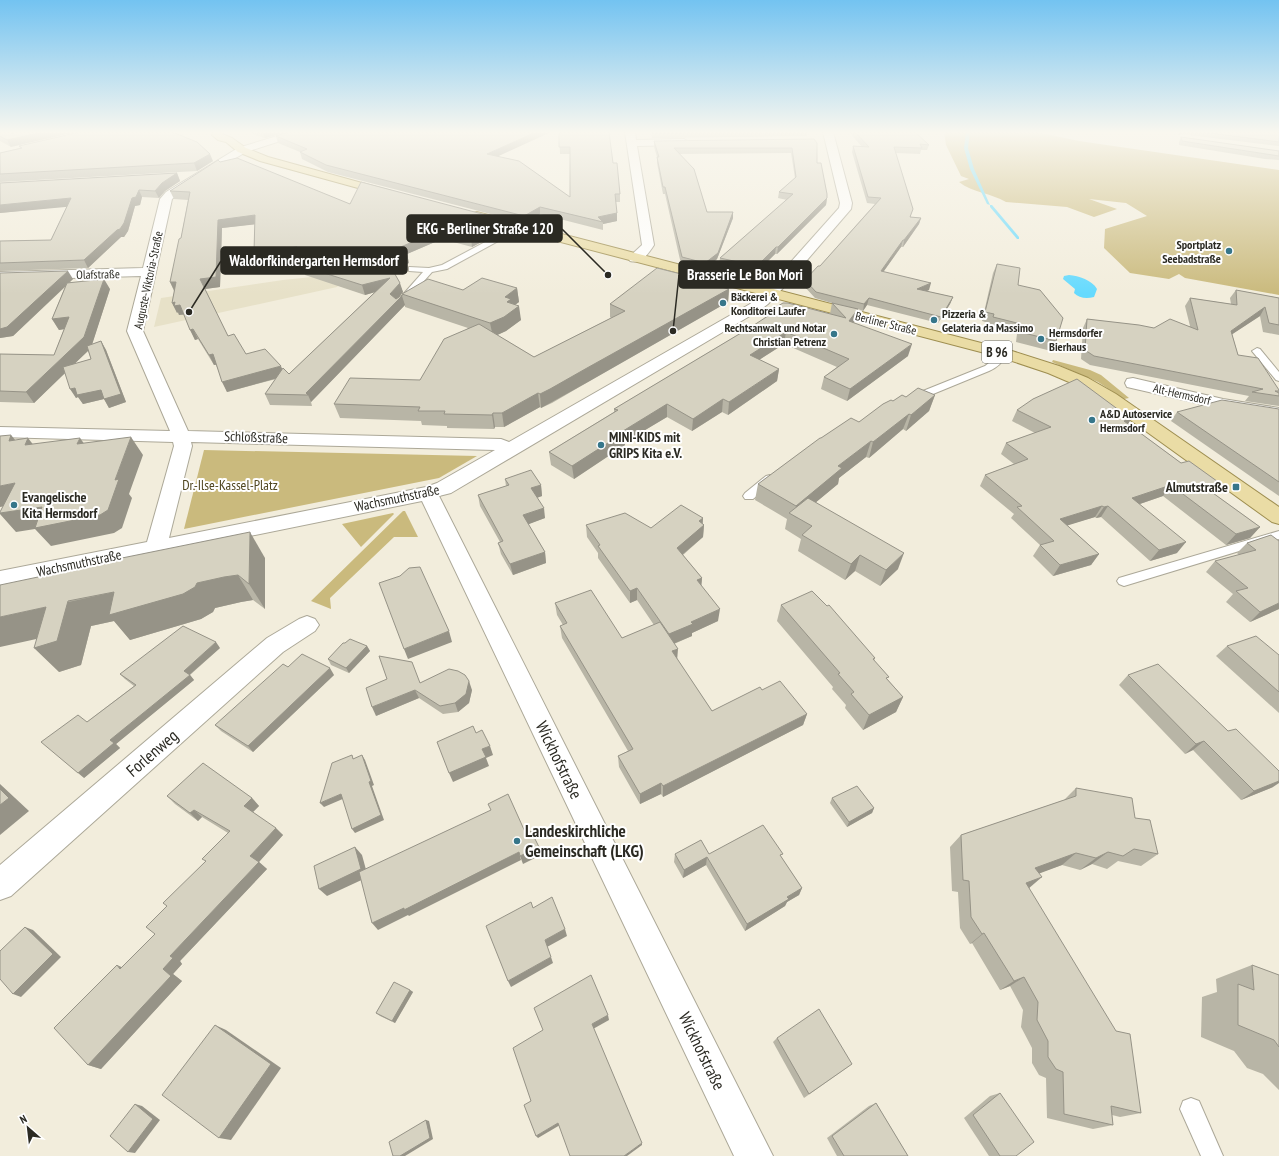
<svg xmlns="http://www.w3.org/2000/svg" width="1279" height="1156" font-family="'PT Sans Narrow',sans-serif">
  <rect width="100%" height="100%" fill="#f2eddc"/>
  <polygon fill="#e7e1c8" points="350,273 337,287 154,327 161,298 283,280"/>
  <g fill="#caba7d">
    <path d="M944 132 958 133 959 132H1036L1079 141 1279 170V295L1185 278 1179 274 1169 279 1130 273 1104 248 1105 229 1147 216 1126 203 1089 199 1117 209 1094 217 1067 207 1006 202C991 193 973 193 959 182L969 179 961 176 946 145Z"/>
    <polygon points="1053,360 1090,370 1101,375 1129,398 1124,399 1098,382 1052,362"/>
    <polygon points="204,450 477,456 439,478 184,529"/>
    <polygon points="403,511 405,511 418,537 394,537 330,598 331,609 311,601"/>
    <polygon points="393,513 394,514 361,547 342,524"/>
  </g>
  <path fill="#65dafe" d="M1069 275C1079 276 1092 280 1097 289L1094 297C1086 299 1079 298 1074 293L1075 289 1063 279 1064 276Z"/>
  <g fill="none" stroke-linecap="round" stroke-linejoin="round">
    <g fill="#65dafe" fill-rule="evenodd">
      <polygon points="966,132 970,132 968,148 974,169 990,205 987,204 970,169 964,148"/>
      <polygon points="990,205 992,205 1019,237 1019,239 1017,239 990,207"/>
    </g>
    <defs>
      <g id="lane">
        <polygon points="515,226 518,226 522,228 447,269 432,272 407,300 401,300 400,298 423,272 409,271 409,267 429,268 442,265"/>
        <polygon points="1257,348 1260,349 1279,372 1279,381 1276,380 1252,351"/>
        <path d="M1002 350 1007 353C1003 362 998 367 989 371L916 401 912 402 907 399 908 397 985 366 994 359 999 351Z"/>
        <polygon points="770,475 774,476 776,479 774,482 753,499 745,499 743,496 745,493 766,476"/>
        <polygon points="1279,531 1279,539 1124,586 1119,584 1117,581 1119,578"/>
        <polygon points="1191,1098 1199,1101 1223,1156 1201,1156 1180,1109 1183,1101"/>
      </g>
      <g id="street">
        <path d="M290 132H304L302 134 246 152 203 177 172 199 143 331 188 431 501 439 509 442 750 304 773 282 839 208 840 203 823 132H833L852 203 851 209 783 288 768 304 760 310 451 493 439 496 773 1156H734L422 501 0 587V571L147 542 174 446 173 442 0 437V427L170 431 127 331 141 276 0 280V272L143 268 160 199 166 192 238 148ZM191 442 495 450 437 483 426 487 169 538 192 446Z"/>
        <path d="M625 132H635L636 140 684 139 689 142 684 145 637 146 654 245C648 254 642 264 630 261L628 258 642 245Z"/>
        <polygon points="1133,378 1223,399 1279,408 1279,418 1223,409 1127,387 1125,383 1127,379"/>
        <polygon points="307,616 315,619 319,625 315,631 283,652 11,896 0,900 0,865 267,638 299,619"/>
      </g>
      <g id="primary">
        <polygon points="213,132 223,132 222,134 232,138 246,148 268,157 391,191 393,193 387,196 260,161 238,152 226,142 218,140 212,135"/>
        <polygon points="477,212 1012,351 1059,366 1088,378 1116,394 1279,507 1279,524 1272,522 1104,401 1076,385 1048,373 1000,357 473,219 471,216 473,213"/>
      </g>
    </defs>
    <use href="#lane" stroke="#aca898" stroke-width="2"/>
    <use href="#street" stroke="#aca898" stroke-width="2"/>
    <use href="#primary" stroke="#9e8e50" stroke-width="2"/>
    <use href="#lane" fill="#fff" fill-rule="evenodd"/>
    <use href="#street" fill="#fff" fill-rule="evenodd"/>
    <use href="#primary" fill="#eadca5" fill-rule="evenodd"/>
  </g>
  <g fill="#b8b5a6" fill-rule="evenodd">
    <polygon points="0,132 13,132 11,147 0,141"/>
    <polygon points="251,132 286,132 265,138 255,135"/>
    <polygon points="559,132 613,163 620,194 620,202 615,202 617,221 603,224 603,230 540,214 525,223 328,172 302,159 300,152 278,143 276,136 498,157 570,197 570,154 560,154"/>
    <polygon points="651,132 807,132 807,136 652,138"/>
    <polygon points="849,132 915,132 929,145 927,150 921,150 920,154 896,153 911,217 921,218 919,224 903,247 901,247 883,272 929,290 926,291 953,297 950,304 938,323 867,305 863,311 858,309 855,321 854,323 908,356 847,401 821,389 824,377 837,367 784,344 759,360 779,369 777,381 728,415 722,412 692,431 667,417 625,442 625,445 574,479 551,465 549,452 614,412 614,409 751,327 772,314 773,309 830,314 832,303 815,298 804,286 805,280 820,266 875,204 867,203 852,152 853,146 862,147"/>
    <polygon points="1178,132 1279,132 1279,146 1181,134 1178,135"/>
    <polygon points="1181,137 1279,151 1279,160 1265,159 1179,145 1179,142"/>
    <polygon points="814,139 817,163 827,198 826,205 777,254 775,254 758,271 753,270 752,272 719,264 720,258 787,200 778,198 779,192 795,178 791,153 679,154 707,212 733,212 733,218 717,259 705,270 681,264 665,194 663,194 657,163 657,157 654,147 654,141"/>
    <polygon points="19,146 213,161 197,171 0,182 0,153 20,148"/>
    <path d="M220 162 350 204 506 229 472 247 442 239 407 254 409 263 393 270 403 292 399 297 402 295V294L463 290 517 288 519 302 515 305 521 320 506 331 497 335 534 357 611 318 610 317V304L684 278 729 289 728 302 588 382 552 403 541 408 540 407 504 427H495L494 429 447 428V426L422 425 421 421 340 418 334 404 420 380 468 328 405 307V305L311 402 312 406 270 405 265 394 276 379 227 392 216 365H214L198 339 195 340 184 315H179L178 312 177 313 174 291 170 282 181 238 188 200 174 199 170 191ZM255 224 254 252 258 261 300 256 302 266 305 275 365 295 375 292 289 374 282 369 246 354 228 336 205 289 220 287 222 228Z"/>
    <polygon points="177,173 180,181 165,191 159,198 142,197 140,205 135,206 128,231 124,237 121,237 88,268 0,271 0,241 51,240 67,206 0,213 0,183"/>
    <polygon points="997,264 1018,285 1056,341 1051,351 1016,342 1017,334 990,327 991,324 982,321 993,273"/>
    <path d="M0 273 73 279 70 282 110 289 92 344 101 341 106 350 126 402 109 408 104 399 83 404 78 397 76 398 65 373 34 403 0 402V354L54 355 64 329 59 330 52 319 65 287 13 336 0 338ZM88 351 91 359 74 364Z"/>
    <polygon points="1236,290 1279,298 1279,335 1263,332 1260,316 1232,334 1238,355 1279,390 1279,406 1245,401 1249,396 1090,365 1081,359 1083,328 1087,319 1154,328 1190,326 1185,306 1190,298 1231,304 1230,298"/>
    <polygon points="935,395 929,411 906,431 903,429 869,458 866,457 839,478 838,484 816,502 898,569 880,586 855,571 845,580 798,551 801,539 785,529 787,519 755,500 758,484 821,438 859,422 893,401 906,397"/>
    <polygon points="1279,409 1279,496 1171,421 1177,412"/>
    <polygon points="1017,410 1131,419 1128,424 1181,463 1221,484 1213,493 1260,527 1250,538 1226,545 1163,496 1140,504 1177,553 1150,561 1101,517 1096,518 1095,517 1067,525 1099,554 1091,565 1053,576 1033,556 1040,545 1011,518 1014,514 980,486 985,475 1014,464 1001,454 1006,443 1035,433 1012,421"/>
    <polygon points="505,479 541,485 542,496 537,498 545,518 528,524 545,552 546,563 513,575 501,554 498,543 500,542 480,506 478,495 506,486"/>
    <polygon points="703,518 703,524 704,525 703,537 683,555 702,578 701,586 718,621 692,633 692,636 674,644 677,660 712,711 762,690 807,714 803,725 663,797 661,794 640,804 619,767 618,756 628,751 562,638 560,626 563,625 557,615 555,603 622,638 654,625 637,600 630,603 598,558 598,553 587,537 586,525 651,528"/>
    <polygon points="1271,535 1279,609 1250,622 1226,602 1233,594 1206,572 1215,561 1239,555 1237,553 1247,543"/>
    <polygon points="265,558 265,609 253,600 241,602 215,608 213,612 201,619 130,640 114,621 91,626 81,665 59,672 57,573"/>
    <polygon points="781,605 875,658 874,661 888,680 903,697 896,712 863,730 845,708 846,705 832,689 833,687 777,621"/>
    <polygon points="345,643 367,646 370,651 349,673 331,665 328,659"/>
    <polygon points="1227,646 1279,655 1279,713 1216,656"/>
    <polygon points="220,648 190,675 194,680 116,744 120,748 84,778 87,722 134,686 125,679 120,674"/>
    <polygon points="288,667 334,675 253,752 221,731 215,725"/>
    <polygon points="1128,675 1273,787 1241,800 1193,750 1185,754 1119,685"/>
    <polygon points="420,683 472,690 469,703 458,712 443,714 419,698 376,716"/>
    <polygon points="1076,788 1135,818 1158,854 1141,866 1118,861 1107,869 1092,864 1080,870 1062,865 1039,873 1029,888 1141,1113 1120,1117 1112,1115 1113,1125 1093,1129 1047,1118 1046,1078 1039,1075 1032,1063 1032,1048 1021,1027 1023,1010 1010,986 1000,990 972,943 970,944 960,928 958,892 952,891 950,847 961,835 1064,800"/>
    <polygon points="167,796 252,798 259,806 253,812 283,835 259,862 267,869 180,961 182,964 173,974 182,981 101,1069 88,1065 117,965 122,968 155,934 167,906 206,861 228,833 202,817 198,821 175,804"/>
    <polygon points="832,798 874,808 872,813 847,827 830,803"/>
    <polygon points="675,854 709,854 781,857 802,888 799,895 787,902 785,906 745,931 706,865 683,878 674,862"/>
    <polygon points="1252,965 1279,975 1279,1090 1263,1074 1247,1068 1234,1051 1201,1037 1202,997 1217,992 1216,979"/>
    <polygon points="410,990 413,992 395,1023 380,1016 376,1013"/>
    <polygon points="777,1038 852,1064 804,1098 773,1042"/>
    <polygon points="1000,1093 1016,1156 989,1156 964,1118 990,1096"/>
    <polygon points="876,1103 908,1156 837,1156 827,1138 869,1106"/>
  </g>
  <g fill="#969387">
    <polygon points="12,132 13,132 16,138 43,132 76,132 11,147 7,140"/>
    <polygon points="263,132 286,132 265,138"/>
    <polygon points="536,132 551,132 488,161 487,154"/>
    <polygon points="1180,132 1182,132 1181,134 1178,135"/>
    <polygon points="210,154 213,161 197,171 194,163"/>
    <polygon points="177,173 180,181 165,191 159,198 155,191 162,183"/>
    <polygon points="139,190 142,197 140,205 135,206 128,231 124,237 121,237 88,268 84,260"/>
    <polygon points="71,198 76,206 0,213 0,205"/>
    <polygon points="827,198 826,205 777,254 778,247"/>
    <polygon points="540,207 540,214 525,223 524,216"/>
    <polygon points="733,212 733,218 717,259 705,270 705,263"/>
    <polygon points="617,213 617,221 603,224 603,222 598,217"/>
    <polygon points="255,215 258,224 222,228 220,287 205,289 200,279 218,220"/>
    <polygon points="921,218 919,224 903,247 904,240"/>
    <polygon points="505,220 506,229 472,247 471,238"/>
    <polygon points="440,230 442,239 407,254 409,263 391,271 388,262 396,249"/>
    <polygon points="903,240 901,247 879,278 881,271"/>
    <polygon points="297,247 301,256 258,261 254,252"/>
    <polygon points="776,247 775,254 758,271 759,264"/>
    <polygon points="754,263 753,270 752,272 752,265"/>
    <polygon points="68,271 73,279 13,336 0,338 0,329"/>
    <polygon points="390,278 393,287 365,295 362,285"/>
    <polygon points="104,279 110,289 91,348 34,403 26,392 84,337"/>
    <polygon points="170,282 176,282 175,292"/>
    <polygon points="400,283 403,292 393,304 390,294"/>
    <polygon points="931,283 929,290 915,296 917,289"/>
    <polygon points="517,288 519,302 512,307 519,306 521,320 506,331 493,337 490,323 505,297"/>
    <polygon points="729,289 728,302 588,382 541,408 540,394"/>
    <polygon points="402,296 405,305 311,402 308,395 306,393"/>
    <polygon points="953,297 950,304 938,323 941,317"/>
    <polygon points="869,298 867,305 863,311 864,304"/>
    <polygon points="175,302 180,305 185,314 179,315 178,312 177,313 172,303"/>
    <polygon points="1265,307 1260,316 1225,339 1231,331"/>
    <polygon points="858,309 855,321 846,333 849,321"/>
    <polygon points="69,317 76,327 59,330 52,319"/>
    <polygon points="193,329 198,339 195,340 190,330"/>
    <polygon points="786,332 784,344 748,367 750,355"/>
    <polygon points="101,341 106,350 126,402 109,408 104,399 83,404 78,397 76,398 70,389 75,388"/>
    <polygon points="912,344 908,356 847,401 850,389"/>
    <polygon points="213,354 218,364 214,365 209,355"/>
    <polygon points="281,366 285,376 227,392 222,382"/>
    <polygon points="779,369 777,381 728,415 729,402"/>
    <polygon points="538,393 540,407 504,427 502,413"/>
    <polygon points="935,395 929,411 906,431 911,415"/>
    <polygon points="723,399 722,412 692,431 693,419"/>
    <polygon points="667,404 667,417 625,442 625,445 574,479 572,466 623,431"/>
    <polygon points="493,413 495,427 494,429 492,415"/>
    <polygon points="909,414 903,429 869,458 873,442"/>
    <polygon points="1131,419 1125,429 1124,421"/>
    <polygon points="11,435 26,453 9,441"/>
    <polygon points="131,437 143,455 129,494 132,498 122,528 114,533 51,546 35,529 16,532 0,514 0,513 115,480"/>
    <polygon points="28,438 42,456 25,445"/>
    <polygon points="80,438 93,456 77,444"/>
    <polygon points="871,441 866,457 839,478 838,484 797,518 794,516 796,506 838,466"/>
    <polygon points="15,483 31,502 0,507 0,486"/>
    <polygon points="1221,484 1212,494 1206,488"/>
    <polygon points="541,485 542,496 533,499 531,488"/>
    <polygon points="1171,485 1163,496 1125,509 1132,498"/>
    <polygon points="1102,506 1095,517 1053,530 1060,519"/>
    <polygon points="1108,506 1101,517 1096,518 1104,507"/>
    <polygon points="544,508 545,518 524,526 523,515"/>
    <polygon points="703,518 702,527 704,525 703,537 676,560 677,548 699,521"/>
    <polygon points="1260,527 1250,538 1226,545 1236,534"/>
    <polygon points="250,532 265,558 265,609 249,584"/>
    <polygon points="1186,542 1177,553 1150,561 1159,550"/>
    <polygon points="545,552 546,563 513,575 510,564"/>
    <polygon points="904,553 898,569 880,586 886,570"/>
    <polygon points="1099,554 1091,565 1053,576 1060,565"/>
    <polygon points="860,555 855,571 845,580 851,564"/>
    <polygon points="238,575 253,600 241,602 215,608 213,612 201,619 130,640 114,621 91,626 81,665 59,672 34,648 59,634 0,647 0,617 114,592 197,583 224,577"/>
    <polygon points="702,578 701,590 697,580"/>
    <polygon points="637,588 637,600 630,603 630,591"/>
    <polygon points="1279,603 1279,609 1250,622 1260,612"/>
    <polygon points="720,609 718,621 692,633 692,636 668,646 669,634 691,622"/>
    <polygon points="449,631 452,642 408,659 404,649"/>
    <polygon points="216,642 220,648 188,676 184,671"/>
    <polygon points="367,646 370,651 349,673 346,668"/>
    <polygon points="678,649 677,661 672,651"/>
    <polygon points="330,668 334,675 253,752 248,746"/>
    <polygon points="190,675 194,680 116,744 120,748 84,778 78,773 110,740"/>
    <polygon points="469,681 472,690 469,703 458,712 455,703"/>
    <polygon points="415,690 419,698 376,716 372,707"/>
    <polygon points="903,697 896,712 863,730 869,715"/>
    <polygon points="807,714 803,725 663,797 663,786"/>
    <polygon points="1204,741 1193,750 1185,754 1196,744"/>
    <polygon points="490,746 493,755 486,758 489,766 453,782 449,773 482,749"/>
    <polygon points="362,755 365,760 374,785 372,786 384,820 355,833 352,829 369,782"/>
    <polygon points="1279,781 1279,783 1273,787 1241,800 1254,791"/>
    <polygon points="661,783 661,794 640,804 640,794"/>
    <polygon points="0,784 29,811 0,835"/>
    <polygon points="341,794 345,798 324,807 320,803"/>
    <polygon points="252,798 259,806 251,814 244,806"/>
    <polygon points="874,808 872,813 847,827 849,822"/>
    <polygon points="194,810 202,817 198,821 190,813"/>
    <polygon points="276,828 283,835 258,863 250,856"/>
    <polygon points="355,847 362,855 368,877 327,896 319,889"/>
    <polygon points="539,847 541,855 523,864 520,856"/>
    <polygon points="519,852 521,860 409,916 408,915 378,930 372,923"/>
    <polygon points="1108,852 1092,864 1080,870 1096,858"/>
    <polygon points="1076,853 1062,865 1022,880 1035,868"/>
    <polygon points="707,857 706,865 683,878 684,870"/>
    <polygon points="259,862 267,869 180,961 182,964 173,974 182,981 101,1069 88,1065 163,969 170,956"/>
    <polygon points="1042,877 1028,889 1026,883"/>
    <polygon points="802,888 799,895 787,902 785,906 745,931 747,924 787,897"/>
    <polygon points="25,927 33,930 61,957 21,997 13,994"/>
    <polygon points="565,929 567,936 547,947 545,940"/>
    <polygon points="984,933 972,943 970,944 982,934"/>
    <polygon points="551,957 553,963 511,987 508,981"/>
    <polygon points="117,965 128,970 120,969"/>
    <polygon points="1024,977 1010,986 1000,990 1014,981"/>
    <polygon points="410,990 413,992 395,1023 392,1021"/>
    <polygon points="608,1015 609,1020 593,1029 592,1024"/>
    <polygon points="215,1025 226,1030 281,1068 231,1140 219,1138"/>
    <polygon points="135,1104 142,1106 160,1120 135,1153 128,1152"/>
    <polygon points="426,1120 429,1121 433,1139 405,1156 400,1156"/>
    <polygon points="558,1123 560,1125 538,1138 536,1136"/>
    <polygon points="642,1143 642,1145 627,1156 624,1156"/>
  </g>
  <g fill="#d6d2c1" stroke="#969387">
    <polygon points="0,132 12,132 12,134 15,132 43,132 7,140 0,136"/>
    <polygon points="80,132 172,132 197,142 210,154 194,163 0,174 0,153 22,148 19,146"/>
    <polygon points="290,132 536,132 487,154 519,161 570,197 570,147 559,147 559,132 609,132 613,163 617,163 620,194 615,194 617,213 598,217 603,222 540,207 524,216 326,165 300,152 307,149 276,136"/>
    <polygon points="652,132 743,132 652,133"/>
    <polygon points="855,132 915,132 929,145 920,144 922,148 894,147 913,209 910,217 921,218 904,240 903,240 881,271 931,283 917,289 953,297 941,317 869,298 864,304 816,292 805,280 818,266 820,266 881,198 868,197 853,146 869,147"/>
    <polygon points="1203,132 1279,132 1279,142"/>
    <polygon points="1181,137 1279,151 1279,156 1182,141"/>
    <polygon points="814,139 817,143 817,163 821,163 827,194 827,198 778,247 776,247 759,264 754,263 752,265 720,258 793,194 779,192 796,177 792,148 674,148 694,169 707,212 733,212 718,253 705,263 682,257 665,187 663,187 657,157 659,157 654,141"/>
    <polygon points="237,158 350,204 361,182 505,220 471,238 440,230 396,249 407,254 388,262 400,283 390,294 396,299 402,295 402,296 306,393 308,395 265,394 283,368 289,374 390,278 362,285 302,266 297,247 254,252 255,215 218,220 216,277 200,279 228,336 234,334 246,354 265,349 281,366 222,382 213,354 209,355 193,329 190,330 180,305 174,306 175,302 172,303 176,282 170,282 179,239 181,238 190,192 170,191 218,160 220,162"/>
    <polygon points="177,173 162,183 155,191 139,190 136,197 132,198 124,223 120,229 117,230 84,260 0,263 0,241 51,240 71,198 0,205 0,183"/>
    <polygon points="997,264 1020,268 1018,285 1040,290 1063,318 1056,341 1020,332 1021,324 993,317 994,314 985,312"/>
    <polygon points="657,268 685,275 682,277 729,289 587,368 550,389 540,394 538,393 502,413 493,413 492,415 444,414 445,411 418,411 420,407 334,404 350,378 420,380 444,339 479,324 534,357 625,311 610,304"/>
    <polygon points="68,271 7,327 0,329 0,273"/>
    <polygon points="482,278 517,288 505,297 511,299 507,302 519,306 504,317 490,323 402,294 428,279 463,290"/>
    <polygon points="104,279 84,337 26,392 0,391 0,354 54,355 69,317 52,319 67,283"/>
    <polygon points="1236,290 1279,298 1279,325 1269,323 1265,307 1231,331 1238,355 1258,358 1279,390 1279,391 1275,391 1279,393 1279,396 1252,392 1263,389 1094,356 1085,350 1087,319 1139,325 1154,328 1170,319 1198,330 1190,298 1237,305"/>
    <polygon points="783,303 788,303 846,318 832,303 858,309 849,321 912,344 850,389 824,377 849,359 786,332 750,355 779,369 729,402 723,399 693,419 667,404 623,431 625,432 572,466 549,452 618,410 614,409 751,327 774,312 773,309"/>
    <polygon points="101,341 121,394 104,399 101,390 77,395 75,388 70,389 63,367 91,359 87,346"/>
    <polygon points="1077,379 1131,419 1124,421 1181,463 1189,461 1221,484 1206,488 1260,527 1236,534 1171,485 1132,498 1186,542 1159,550 1108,506 1104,507 1102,506 1060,519 1099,554 1060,565 1040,545 1054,541 1017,507 1022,506 985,475 1028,459 1006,443 1051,427 1017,410 1033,399"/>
    <polygon points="918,388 935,395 911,415 909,414 873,442 871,441 838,466 842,468 796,506 758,484 820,438 821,438 851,418 859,422 883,404 891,400 893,401 902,395 906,397"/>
    <polygon points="1222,400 1279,409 1279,482 1177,412"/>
    <polygon points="11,435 9,441 28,438 25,445 80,438 77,444 131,437 115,480 119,479 108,510 100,515 35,528 42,507 0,513 0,512 15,483 0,486 0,436"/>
    <polygon points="531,470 541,485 531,488 544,508 523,515 545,552 510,564 498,543 503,541 478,495 509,485 505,479"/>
    <polygon points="808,498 904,553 886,570 860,555 851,564 802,535 812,526 789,513"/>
    <polygon points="681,505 703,518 699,521 704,525 677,548 702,578 697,580 720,609 691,622 693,624 669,634 637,588 630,591 598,546 600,545 586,525 625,513 651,528"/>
    <polygon points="250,532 249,584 238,575 224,577 197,583 195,587 183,594 109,615 114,592 68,601 57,641 34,648 46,607 0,617 0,585 57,573 58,571"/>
    <polygon points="1271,535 1279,541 1279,603 1260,612 1236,591 1248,588 1215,561 1256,550 1247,543"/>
    <polygon points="420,567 449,631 404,649 379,583 400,576 409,568"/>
    <polygon points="591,590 622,638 660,622 678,649 672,651 712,711 760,687 762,690 780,681 807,714 663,786 661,783 640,794 618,756 633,749 560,626 567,623 555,603"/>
    <polygon points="812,591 827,606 829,605 875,658 873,659 889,677 886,678 903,697 869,715 851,694 854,692 838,674 840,673 781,605"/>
    <polygon points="183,626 216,642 184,671 190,675 110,740 114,743 78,773 41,742 78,715 87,722 136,685 120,674"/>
    <polygon points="1256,636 1279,655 1279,692 1227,646"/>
    <polygon points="350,639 367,646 346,668 328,659 343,643 345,643"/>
    <polygon points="302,654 330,668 248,746 215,725 283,664 288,667"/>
    <polygon points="379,656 412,662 420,683 449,669 458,671 465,675 469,681 466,694 455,703 440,706 415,690 372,707 366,688 387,679"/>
    <polygon points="1158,664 1228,731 1236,729 1279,771 1279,781 1254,791 1204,741 1196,744 1128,675"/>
    <polygon points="473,726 476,733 482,730 490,746 482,749 486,757 449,773 437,742"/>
    <polygon points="352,755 353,759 362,755 371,781 369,782 381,815 352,829 341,794 320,803 332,763"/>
    <polygon points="203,763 252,798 244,806 276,828 250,856 259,862 170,956 173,958 163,969 171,976 88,1065 54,1028 117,965 120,969 155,934 146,927 167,906 163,903 206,861 202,859 230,831 194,810 190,813 167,796"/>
    <polygon points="857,786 874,808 849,822 832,798"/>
    <polygon points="1076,788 1132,798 1135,818 1150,820 1158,854 1134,849 1123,856 1108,852 1096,858 1076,853 1035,868 1042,877 1026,883 1116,1031 1130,1034 1141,1113 1111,1106 1113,1125 1064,1114 1063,1072 1056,1069 1048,1057 1048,1041 1037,1020 1038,1002 1024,977 1014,981 984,933 982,934 971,917 969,881 963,880 961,835 1076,796"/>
    <polygon points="0,789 9,798 0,805"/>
    <polygon points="508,794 526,834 531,831 539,847 520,856 519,852 404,910 404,908 372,923 359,872 491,810 488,804"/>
    <polygon points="763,825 783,854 780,855 802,888 787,897 789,899 747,924 707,857 684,870 675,854 701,840 709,854"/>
    <polygon points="355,847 361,869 319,889 314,866"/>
    <polygon points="552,897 565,929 545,940 551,957 508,981 486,926 531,902 533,908"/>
    <polygon points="25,927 53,954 13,994 0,979 0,951"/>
    <polygon points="1252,965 1279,975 1279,1047 1274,1040 1238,1025 1238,984 1254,990"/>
    <polygon points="591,975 608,1015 592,1024 642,1143 624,1156 570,1156 558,1123 536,1136 524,1105 531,1101 513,1048 543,1030 534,1008"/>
    <polygon points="394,982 410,990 392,1021 376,1013"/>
    <polygon points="819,1009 852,1064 809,1094 777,1038"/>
    <polygon points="215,1025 271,1064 219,1138 162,1095"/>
    <polygon points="1000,1093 1034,1142 1016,1156 1000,1156 973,1115"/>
    <polygon points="876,1103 908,1156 844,1156 832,1136"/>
    <polygon points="135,1104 153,1119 128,1152 110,1136"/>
    <polygon points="426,1120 430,1138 400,1156 393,1156 389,1142"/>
  </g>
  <linearGradient id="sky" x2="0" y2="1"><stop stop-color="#73c3f1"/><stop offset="0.45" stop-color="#f9f7ef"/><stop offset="1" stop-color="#f9f7ef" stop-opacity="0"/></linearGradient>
  <rect width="1279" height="294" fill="url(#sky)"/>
  <g fill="#36768a" stroke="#fff" stroke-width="1.5">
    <circle cx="1229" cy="251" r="4"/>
    <circle cx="723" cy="303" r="4"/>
    <circle cx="934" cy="320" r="4"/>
    <circle cx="834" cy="334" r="4"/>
    <circle cx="1041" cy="339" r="4"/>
    <circle cx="1092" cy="420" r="4"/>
    <circle cx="601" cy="445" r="4"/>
    <rect x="1232" y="483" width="8" height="8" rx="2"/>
    <circle cx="14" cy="505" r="4"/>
    <circle cx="517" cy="841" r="4"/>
  </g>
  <g text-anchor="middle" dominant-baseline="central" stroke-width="4" stroke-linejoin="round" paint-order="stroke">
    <g font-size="12" font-weight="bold" fill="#2b2a23" stroke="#fff" text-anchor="start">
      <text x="1221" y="244" text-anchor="end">Sportplatz<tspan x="1221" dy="14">Seebadstraße</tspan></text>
      <text x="731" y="296">Bäckerei &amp;<tspan x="731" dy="14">Konditorei Laufer</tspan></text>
      <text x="942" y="313">Pizzeria &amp;<tspan x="942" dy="14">Gelateria da Massimo</tspan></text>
      <text x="826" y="327" text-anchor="end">Rechtsanwalt und Notar<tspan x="826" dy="14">Christian Petrenz</tspan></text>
      <text x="1049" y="332">Hermsdorfer<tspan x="1049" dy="14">Bierhaus</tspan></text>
      <text x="1100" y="413">A&amp;D Autoservice<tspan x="1100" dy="14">Hermsdorf</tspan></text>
    </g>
    <g font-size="12" fill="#2b2a23" stroke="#fff">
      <text transform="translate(98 274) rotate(-1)">Olafstraße</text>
      <text transform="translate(148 280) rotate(-78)">Auguste-Viktoria-Straße</text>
      <text transform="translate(886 323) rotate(14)">Berliner Straße</text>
      <text transform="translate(1182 394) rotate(13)">Alt-Hermsdorf</text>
    </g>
    <rect fill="#fff" stroke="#6b6a65" stroke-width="1" x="982" y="341" width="30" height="22" rx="3"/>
    <g font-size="13" font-weight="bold" fill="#2b2a23">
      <text x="997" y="352">B 96</text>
    </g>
    <g font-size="14" fill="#2b2a23" stroke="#fff">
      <text transform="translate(256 437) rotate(2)">Schloßstraße</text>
      <text transform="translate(397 498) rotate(-12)">Wachsmuthstraße</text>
      <text transform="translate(79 563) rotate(-12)">Wachsmuthstraße</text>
    </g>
    <g font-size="14" font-weight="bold" fill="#2b2a23" stroke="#fff" text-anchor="start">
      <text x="609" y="437">MINI-KIDS mit<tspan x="609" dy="16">GRIPS Kita e.V.</tspan></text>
      <text x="1228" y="487" text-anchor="end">Almutstraße</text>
      <text x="22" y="497">Evangelische<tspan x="22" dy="16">Kita Hermsdorf</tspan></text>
    </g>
    <g font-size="14" fill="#514720" stroke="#fff">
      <text x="230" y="485">Dr.-Ilse-Kassel-Platz</text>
    </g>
    <g font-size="17" fill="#2b2a23" stroke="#fff">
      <text transform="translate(152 753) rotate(-41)">Forlenweg</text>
      <text transform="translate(559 760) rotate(64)">Wickhofstraße</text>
      <text transform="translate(702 1051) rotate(64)">Wickhofstraße</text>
    </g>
    <g font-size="17" font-weight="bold" fill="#2b2a23" stroke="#fff" text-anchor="start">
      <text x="525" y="831">Landeskirchliche<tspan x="525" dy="20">Gemeinschaft (LKG)</tspan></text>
    </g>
  </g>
  <path fill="none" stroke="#2b2a23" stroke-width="1.5" d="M608 275L562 229M189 312L221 261M673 331L679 275"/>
  <g fill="#2b2a23" stroke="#fff" stroke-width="1.5">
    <circle cx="608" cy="275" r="4"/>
    <circle cx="189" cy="312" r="4"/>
    <circle cx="673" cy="331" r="4"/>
  </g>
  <g fill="#2b2a23" stroke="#2b2a23" stroke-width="1.5">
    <rect x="407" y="215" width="155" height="27" rx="4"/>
    <rect x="221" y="247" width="186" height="27" rx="4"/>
    <rect x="679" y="261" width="132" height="27" rx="4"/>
  </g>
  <g font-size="15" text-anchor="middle" font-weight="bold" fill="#fff">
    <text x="485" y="234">EKG - Berliner Straße 120</text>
    <text x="314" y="266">Waldorfkindergarten Hermsdorf</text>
    <text x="745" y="280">Brasserie Le Bon Mori</text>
  </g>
  <g transform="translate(28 1128) rotate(332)" stroke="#ffffff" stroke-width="3" paint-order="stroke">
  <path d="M0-3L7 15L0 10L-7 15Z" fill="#2b2a23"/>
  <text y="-6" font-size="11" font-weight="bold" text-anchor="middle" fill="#2b2a23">N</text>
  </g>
</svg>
